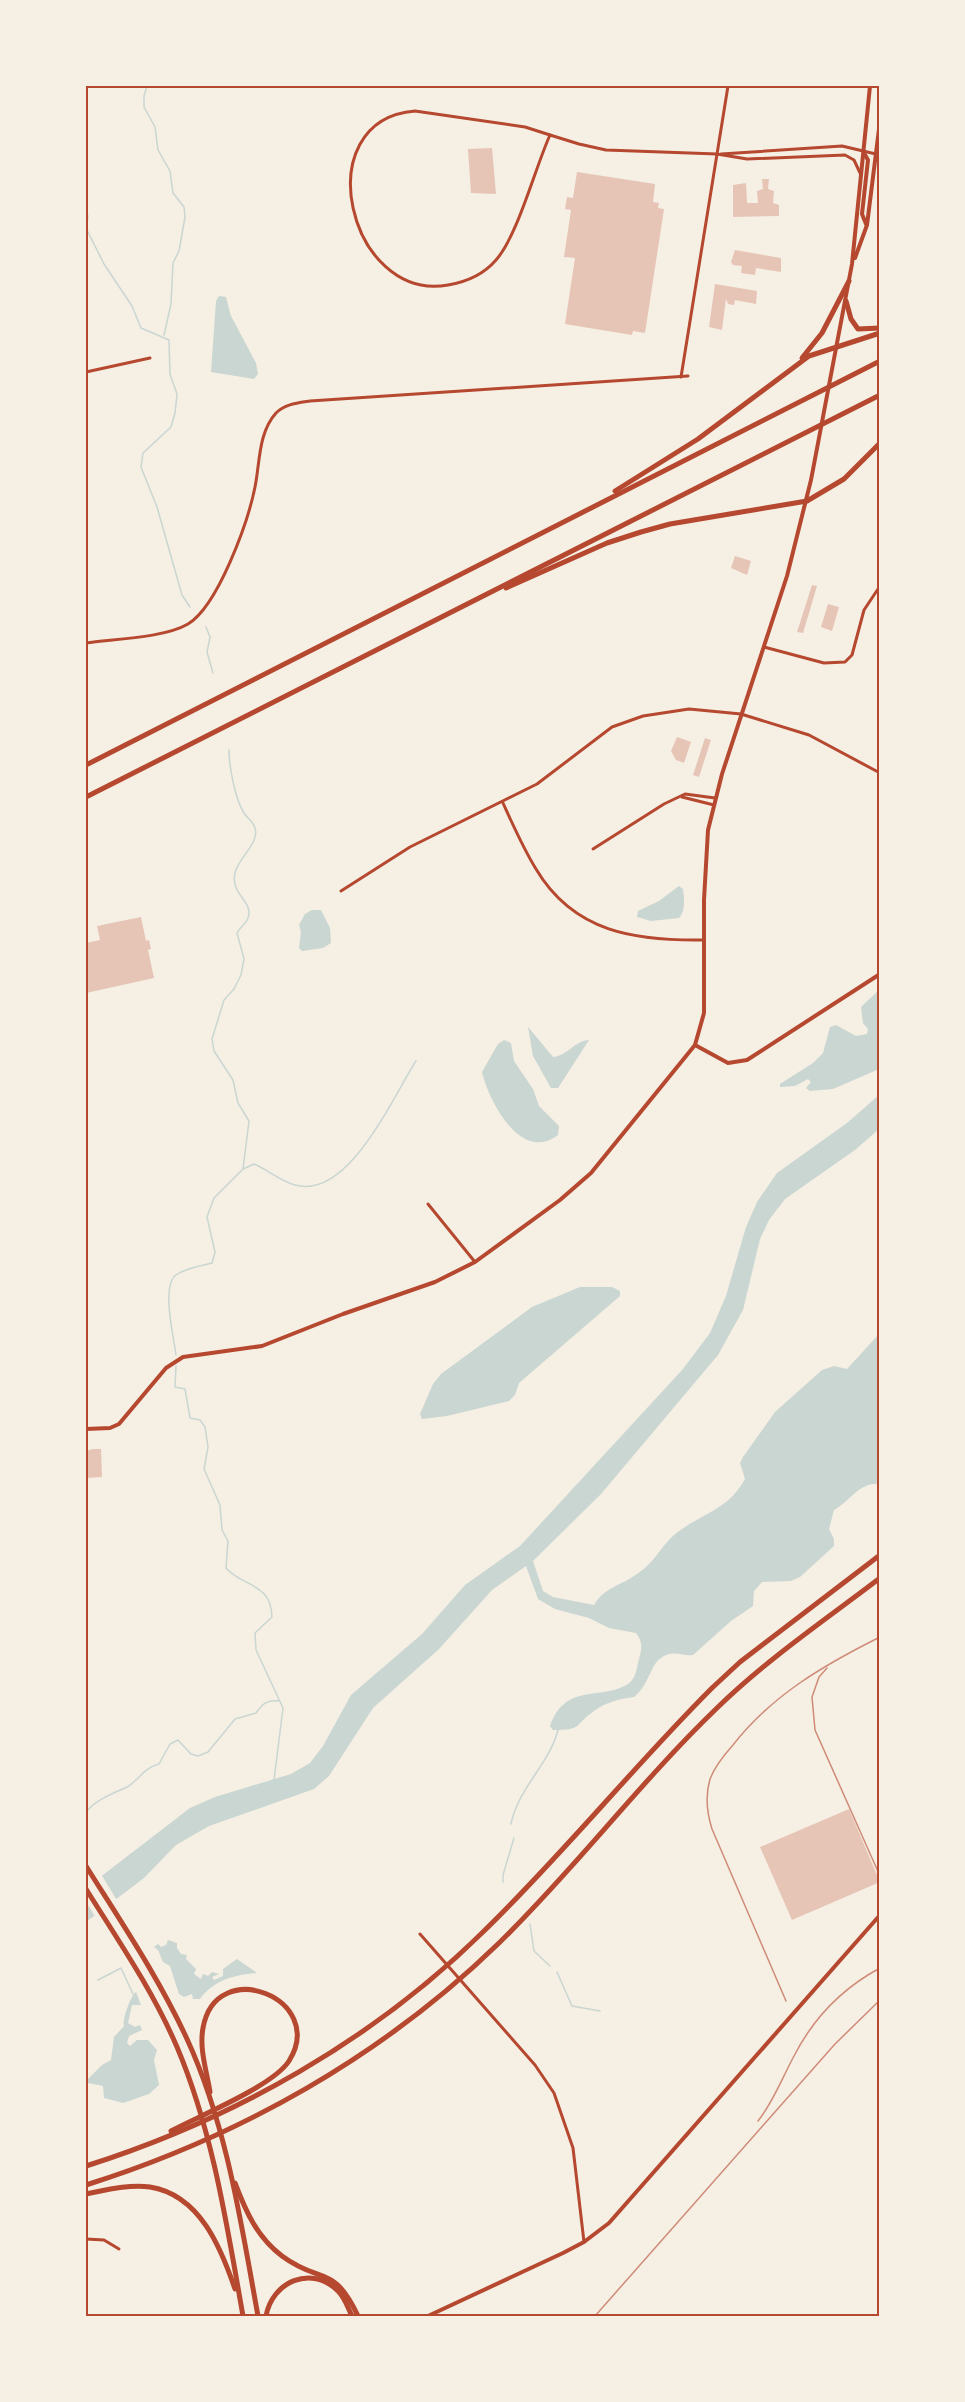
<svg xmlns="http://www.w3.org/2000/svg" width="965" height="2402" font-family="Helvetica,sans-serif">
  <rect width="100%" height="100%" fill="#f6efe4"/>
  <g fill="#c9d6d2">
    <polygon points="219,296 226,297 231,316 256,363 258,374 254,379 211,372 216,301"/>
    <path d="M679 886 683 889C684 898 686 911 679 918L651 921 637 917 638 911 659 901Z"/>
    <polygon points="312,910 321,910 330,928 331,943 323,948 302,951 299,948 301,932 299,925 305,914"/>
    <polygon points="879,990 879,1069 833,1089 810,1091 806,1088 811,1082 808,1079 795,1086 780,1087 780,1084 813,1063 823,1053 830,1027 836,1025 856,1036 867,1034 868,1029 863,1023 861,1007"/>
    <path d="M528 1027 553 1057C567 1056 576 1040 589 1040L558 1088H551L533 1056Z"/>
    <path d="M504 1040 511 1043 514 1061 533 1089 539 1106 559 1126 558 1135C521 1163 489 1102 482 1072L498 1044Z"/>
    <path d="M879 1095V1129L855 1150 785 1199 769 1220 760 1239 743 1310 718 1355 601 1494 533 1561 543 1591 553 1597 594 1605C604 1588 619 1586 634 1576 654 1564 659 1549 673 1536 698 1514 727 1512 745 1479L740 1463 743 1457 775 1412 822 1370 834 1366 847 1369 879 1334V1484C859 1482 851 1501 834 1510L829 1529 834 1539V1546L800 1577 791 1581 762 1582 754 1591 753 1606 731 1621 693 1655C685 1656 677 1652 669 1654 649 1659 652 1683 634 1697 619 1699 606 1702 594 1711 573 1726 583 1730 553 1730L550 1726C566 1682 600 1701 628 1684 636 1679 637 1667 639 1659 642 1648 643 1642 636 1633L609 1628 589 1618 555 1609 538 1599 526 1566 492 1590 439 1649 373 1708 329 1776 314 1789 209 1826 176 1845 144 1878 86 1922V1888L190 1808 215 1797 291 1774 310 1763 323 1746 351 1695 422 1634 465 1585 520 1546 683 1369 710 1333 726 1296 746 1227 757 1202 777 1173 847 1123Z"/>
    <polygon points="580,1287 612,1287 620,1291 620,1296 519,1383 515,1395 509,1401 447,1416 422,1419 420,1414 433,1384 441,1374 532,1307"/>
    <path d="M168 1940 177 1943V1948L181 1954 187 1955 186 1959 196 1969 194 1974 201 1979 203 1974 208 1976 212 1972 219 1974 212 1977 214 1980 223 1976V1969L237 1959 257 1973C234 1975 214 1980 200 1999H193L192 1994 184 1997 179 1994 170 1966 163 1962 158 1950 154 1947 158 1944 161 1947 166 1945Z"/>
    <path d="M136 1992 141 2005H132L128 2023 135 2027 140 2025 142 2030 129 2036 127 2043 130 2046 137 2040H148L157 2050 154 2060 159 2085 149 2094 123 2103 104 2098 103 2086 88 2083 87 2080 102 2065 111 2060 114 2037 124 2026C122 2020 131 1995 136 1992Z"/>
  </g>
  <polygon fill="#f6efe4" points="101,1874 118,1902 96,1918 86,1902 86,1885"/>
  <g fill="none" stroke-linecap="round" stroke-linejoin="round">
    <g stroke="#c9d6d2" stroke-width="1.5">
      <polyline points="147,86 144,96 144,107 155,127 158,150 170,171 173,193 184,207 185,217 179,251 173,263 171,304 164,335"/>
      <polyline points="86,205 88,218 86,223"/>
      <polyline points="86,228 104,264 132,306 141,328 169,340 170,374 177,394 175,413 171,427 143,453 141,467 157,507 182,595 190,607"/>
      <polyline points="206,627 210,637 207,652 213,673"/>
      <path d="M243 1169 254 1164C268 1170 280 1181 295 1185 349 1200 393 1096 416 1061"/>
      <path d="M176 1355C174 1338 161 1286 176 1275 186 1268 200 1266 212 1263L215 1252 207 1217 214 1198 243 1169 249 1121 238 1103 233 1080 214 1051 212 1039 224 1000 234 989 241 975 244 959 237 933C240 927 246 924 248 918 254 901 230 895 235 873 238 858 260 843 255 828 253 821 247 818 244 813 235 799 229 766 229 750"/>
      <path d="M176 1366 175 1387 185 1389 190 1418 200 1420 205 1427 208 1447 204 1469 220 1505 222 1530 228 1541 226 1568C242 1587 271 1582 272 1617L255 1633 256 1650 283 1708 274 1780"/>
      <path d="M86 1812C95 1800 114 1793 127 1787 139 1780 145 1767 159 1764L170 1744 178 1740 191 1754 198 1756 208 1752 235 1719 256 1713C263 1703 267 1700 279 1701"/>
      <path d="M511 1824C518 1788 549 1765 558 1730"/>
      <polyline points="503,1882 503,1875 514,1838"/>
      <polyline points="530,1924 534,1951 550,1966"/>
      <polyline points="557,1972 572,2006 600,2011"/>
      <polyline points="98,1980 121,1968 133,1994"/>
    </g>
  </g>
  <g fill="#e6c5b7">
    <polygon points="492,148 496,194 471,193 468,149"/>
    <polygon points="577,172 655,184 653,202 659,203 658,208 664,209 645,333 633,331 632,335 565,324 575,258 564,257 571,210 565,209 567,197 573,198"/>
    <polygon points="762,179 769,179 768,189 774,191 773,203 779,205 779,216 733,217 733,185 746,183 747,203 758,203 757,191 763,189"/>
    <polygon points="735,250 781,258 781,272 756,268 755,275 741,273 742,266 733,265 731,262"/>
    <polygon points="715,284 757,291 756,304 735,300 734,305 728,304 726,299 722,330 709,327"/>
    <polygon points="735,556 751,561 747,575 731,568"/>
    <polygon points="812,585 817,586 803,633 797,632"/>
    <polygon points="828,604 839,607 832,631 821,627"/>
    <polygon points="677,737 691,742 684,763 676,760 671,751"/>
    <polygon points="705,738 711,740 699,777 693,775"/>
    <polygon points="141,917 146,941 149,940 151,949 148,950 154,978 86,993 86,943 100,940 97,926"/>
    <polygon points="93,1449 101,1449 102,1477 86,1478 86,1451"/>
    <polygon points="849,1809 880,1882 792,1920 760,1847"/>
  </g>
  <g fill="none" stroke-linecap="round" stroke-linejoin="round">
    <g stroke="#b5482f" stroke-width="3">
      <path d="M415 111 525 127 550 135C535 168 518 235 496 260 484 274 466 282 448 285 349 303 305 120 415 111Z"/>
      <polyline points="550,135 579,144 606,150 717,154 747,159 845,155 854,160 861,175"/>
      <polyline points="721,154 842,146 880,155"/>
      <polyline points="86,372 150,358"/>
      <polyline points="681,377 728,86"/>
      <path d="M86 643C114 639 164 638 188 624 218 606 248 522 255 487 260 463 258 433 276 413 285 404 297 403 310 401L688 376"/>
      <polyline points="764,647 824,663 845,662 852,655 864,610 880,586"/>
      <polyline points="682,797 714,805"/>
      <path d="M503 803C513 825 523 848 536 869 574 933 636 941 704 940"/>
      <polyline points="593,849 664,804 685,794 715,798"/>
      <polyline points="341,891 410,847 537,784 612,727 643,716 689,709 741,714 809,735 880,773"/>
      <polyline points="428,1204 475,1262"/>
      <polyline points="420,1934 535,2065 554,2093 573,2148 584,2242"/>
      <polyline points="86,2239 104,2240 119,2249"/>
    </g>
    <g stroke="#b5482f" stroke-width="4">
      <polyline points="695,1045 728,1063 747,1060 880,974"/>
      <polyline points="428,2316 563,2253 584,2242 609,2223 880,1915"/>
    </g>
    <g stroke="#b5482f" stroke-width="4">
      <polyline points="864,153 868,160 862,214 866,224"/>
      <polyline points="855,258 867,225 880,121"/>
      <polyline points="86,1429 110,1428 119,1424 166,1368 183,1357 262,1346 343,1314 435,1282 475,1262 560,1200 591,1173 695,1045 704,1013 704,900 708,830 722,774 787,576 811,480 852,264 870,86"/>
    </g>
    <g stroke="#b5482f" stroke-width="5">
      <polyline points="846,301 851,319 858,329 880,328"/>
      <polyline points="802,358 822,333 849,281"/>
      <polyline points="615,491 698,439 809,356 880,333"/>
      <polyline points="506,588 607,543 641,532 670,524 807,501 844,479 880,443"/>
      <polyline points="86,765 880,361"/>
      <polyline points="86,797 880,395"/>
      <path d="M86 1866C121 1922 159 1978 187 2039 227 2126 241 2223 258 2316"/>
      <path d="M86 1889C118 1940 153 1991 177 2047 213 2132 227 2226 243 2316"/>
      <path d="M171 2131C199 2116 273 2086 289 2061 328 1999 216 1954 203 2028 199 2049 207 2072 210 2092"/>
      <path d="M86 2166C234 2119 374 2040 485 1930 564 1853 634 1766 712 1688L740 1662 880 1555"/>
      <path d="M235 2183C246 2212 257 2237 282 2256 321 2285 333 2263 358 2316"/>
      <path d="M86 2185C239 2137 383 2056 499 1943 575 1869 640 1782 717 1708 766 1660 825 1620 880 1578"/>
      <path d="M86 2194C106 2190 129 2184 150 2187 200 2195 221 2248 235 2289"/>
      <path d="M266 2316C272 2282 311 2264 338 2291 345 2298 348 2308 352 2316"/>
    </g>
    <g stroke="#cf8b77" stroke-width="1.5">
      <polyline points="827,1668 819,1677 812,1697 815,1730 880,1876"/>
      <path d="M786 2001 712 1829C707 1813 705 1796 710 1779 715 1766 724 1755 733 1745 772 1695 824 1665 880 1637"/>
      <path d="M758 2121C774 2101 782 2078 794 2056 814 2017 841 1989 880 1968"/>
      <polyline points="595,2316 835,2044 880,2000"/>
    </g>
  </g>
  <rect width="965" height="2402" fill="none" stroke="#f6efe4" stroke-width="174"/>
  <rect x="87" y="87" width="791" height="2228" fill="none" stroke="#b5482f" stroke-width="2"/>
</svg>
